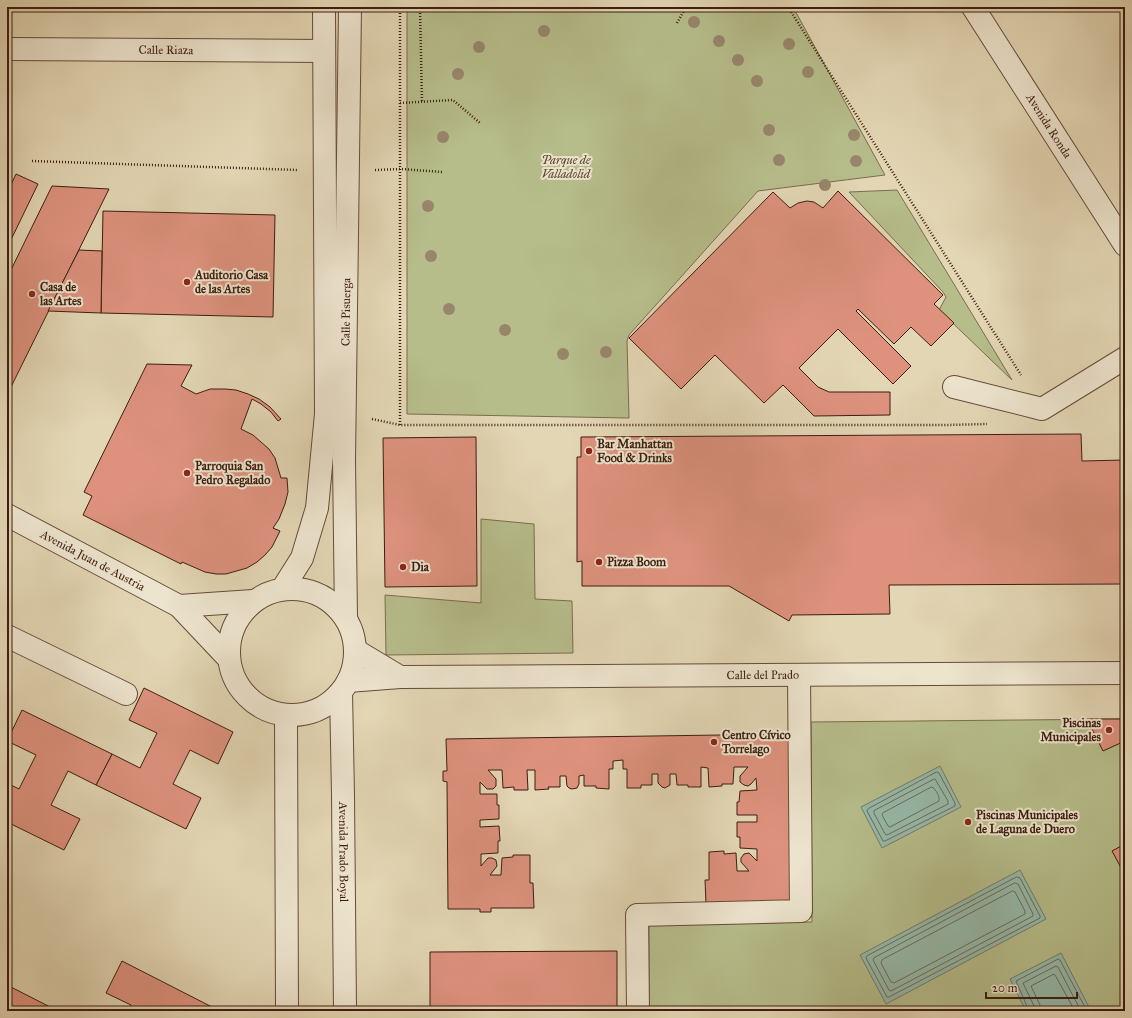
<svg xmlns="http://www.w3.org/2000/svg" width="1132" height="1018" font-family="'IM FELL Great Primer',serif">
  <rect width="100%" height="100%" fill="#e3d6b4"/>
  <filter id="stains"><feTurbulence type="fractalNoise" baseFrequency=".005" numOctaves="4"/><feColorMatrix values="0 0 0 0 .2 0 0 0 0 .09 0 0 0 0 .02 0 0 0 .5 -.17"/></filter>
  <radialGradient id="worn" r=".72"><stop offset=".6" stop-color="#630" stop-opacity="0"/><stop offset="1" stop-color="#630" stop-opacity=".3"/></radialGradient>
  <g fill="#b6bd8b" stroke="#7a6d4e">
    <polygon points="407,7 793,7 885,175 758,191 629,335 627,341 629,418 407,414"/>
    <polygon points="897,190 1012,380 939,310 946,297 943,292 849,192"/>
    <polygon points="481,519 534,524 535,599 572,601 573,653 386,655 385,595 481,603"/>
    <polygon points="1125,719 1125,1011 649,1011 649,925 812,922 811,722"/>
  </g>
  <g fill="#96b9a9" stroke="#727b6c">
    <polygon points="940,766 961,807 882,848 861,807"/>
    <polygon points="1020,870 1046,919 886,1004 860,955"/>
    <polygon points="1061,953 1091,1011 1026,1011 1010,979"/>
  </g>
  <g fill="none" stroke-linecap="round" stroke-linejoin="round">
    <g stroke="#6a6b5c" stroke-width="1">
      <polygon points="937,772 939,773 955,803 955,806 885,841 883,841 867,811 868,809"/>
      <polygon points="935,779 948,801 948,804 887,835 885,834 874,813 874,811"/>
      <path d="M932 787C936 789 940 797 939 801L890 827 888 826 882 815 883 813Z"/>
      <polygon points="1017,877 1020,878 1040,916 1040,918 889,997 887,997 866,958 867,956"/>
      <polygon points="1015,883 1018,884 1033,914 1033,916 891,991 889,990 873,960 874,958"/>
      <polygon points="1013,891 1015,892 1025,911 1025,914 894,983 891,982 881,963 882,960"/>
      <polyline points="1029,1011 1016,981 1058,959 1060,960 1087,1011"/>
      <polyline points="1035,1011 1034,1006 1023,983 1056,966 1058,967 1081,1011"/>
      <polyline points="1041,1011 1040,1005 1031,986 1054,974 1055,975 1075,1011"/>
    </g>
  </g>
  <g fill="#de927e" stroke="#3d1d10">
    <polygon points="16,174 38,184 7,248 7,193"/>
    <polygon points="52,186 109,189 7,395 7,278"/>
    <polygon points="838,191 943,295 934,304 954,323 931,346 911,327 894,344 858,309 856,311 911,366 893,384 838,329 799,368 818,387 829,392 890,392 890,415 814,416 783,385 764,403 715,355 681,389 629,338 773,192 790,208 798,203 807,201 814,202 823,208"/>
    <polygon points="103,211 275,215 273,317 101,313"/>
    <polygon points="79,250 102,251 101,313 48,311"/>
    <polygon points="147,364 192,365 181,386 196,394 210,389 225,389 236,390 248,394 259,399 270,407 281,419 278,421 271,412 261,404 252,399 241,429 253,435 269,449 275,458 281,478 287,478 288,492 285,504 279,519 273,528 280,531 272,547 265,555 257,562 247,568 226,574 216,574 205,572 182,562 181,564 83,515 92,496 84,492"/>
    <polygon points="1081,434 1082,461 1125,460 1125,584 889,585 890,614 792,615 789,621 729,586 582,586 582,561 577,562 577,457 581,457 581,437"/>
    <polygon points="476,437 477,586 385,587 383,438"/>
    <polygon points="144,688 233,732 218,764 190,750 173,784 201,798 186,829 96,785 112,754 140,768 157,733 129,720"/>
    <polygon points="22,710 112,754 96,785 68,771 51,805 80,819 64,850 7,822 7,783 19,789 36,755 7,741"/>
    <polygon points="1087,719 1125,719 1125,741 1103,751"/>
    <polygon points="790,734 791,903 706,904 705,880 709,880 709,852 724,851 724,854 736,853 737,871 749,871 741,862 741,858 744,854 749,853 757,861 757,849 740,848 740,837 737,837 737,822 757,822 757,815 737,815 737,802 739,802 740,791 757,790 756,778 751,784 748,786 744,785 740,782 740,776 748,767 734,767 733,784 722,784 722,786 709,787 708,768 701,767 701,787 688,787 688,785 677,785 676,774 670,774 670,785 665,788 662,787 658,783 658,774 652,774 652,785 641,785 641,788 627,788 627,769 623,769 623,760 613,761 613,769 609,769 609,789 596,788 596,786 584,786 584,775 579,776 579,784 577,788 572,789 569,788 567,786 566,776 560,776 560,787 548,787 549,789 535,790 535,770 527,770 528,790 514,790 514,787 503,788 502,770 488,770 496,779 496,786 493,789 487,789 480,782 480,794 497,794 497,805 499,805 499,819 480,820 480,827 499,826 500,841 498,841 498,853 481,854 481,866 488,858 492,858 496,860 497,866 490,875 501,875 502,858 513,857 513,855 530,855 530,883 533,883 534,908 491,908 491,912 480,912 480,909 448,909 447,782 443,781 443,771 447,771 446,739"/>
    <polygon points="1125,844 1125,875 1112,851"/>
    <polygon points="617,951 617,1011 430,1011 430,952"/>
    <polygon points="122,961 212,1007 209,1011 128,1011 131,1005 106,993"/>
    <polygon points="7,985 58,1011 7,1011"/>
  </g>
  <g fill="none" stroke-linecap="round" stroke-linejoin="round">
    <defs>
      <g id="minor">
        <path id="s1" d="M973 7 1125 245"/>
        <path id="s2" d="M7 49 324 51"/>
        <polyline points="954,387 1042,409 1125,358"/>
        <path id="s3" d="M7 515 179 606 229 659"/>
        <polyline points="283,588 302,558 317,508 326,414 324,7"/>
        <circle cx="292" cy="652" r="63"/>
        <polyline points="179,606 253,601"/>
        <path id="s4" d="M346 618 344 460 350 7"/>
        <polyline points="7,636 126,694"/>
        <polyline points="355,650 400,677"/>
        <path id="s5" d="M348 681 400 677 1125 673"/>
        <path id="s6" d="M341 692 343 795 345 1011"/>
        <polyline points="286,715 287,1011"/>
        <polyline points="638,1011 637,915 801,911 799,675"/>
      </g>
    </defs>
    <use href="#minor" stroke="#664b39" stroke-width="24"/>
    <g stroke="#3d1d10" stroke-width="2.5" stroke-dasharray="1 2" stroke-linecap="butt">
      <polyline points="400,7 400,425"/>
      <polyline points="420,7 422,102"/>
      <polyline points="788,7 1021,375"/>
      <polyline points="677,23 686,7"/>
      <polyline points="400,103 453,100 480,123"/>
      <polyline points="32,161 298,170"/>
      <polyline points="375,170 401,169 442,172"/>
      <polyline points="372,419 400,425 946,425 987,424"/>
    </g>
    <use href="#minor" stroke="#ede4ce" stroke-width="22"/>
  </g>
  <g fill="#98866b">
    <circle cx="694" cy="22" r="6"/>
    <circle cx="544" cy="31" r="6"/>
    <circle cx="719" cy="41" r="6"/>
    <circle cx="789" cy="44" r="6"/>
    <circle cx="479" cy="47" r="6"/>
    <circle cx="738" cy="60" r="6"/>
    <circle cx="808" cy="72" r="6"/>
    <circle cx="458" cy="74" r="6"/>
    <circle cx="757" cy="81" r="6"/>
    <circle cx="769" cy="130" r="6"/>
    <circle cx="854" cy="135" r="6"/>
    <circle cx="443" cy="137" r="6"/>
    <circle cx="779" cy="160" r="6"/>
    <circle cx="856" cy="161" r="6"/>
    <circle cx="825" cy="185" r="6"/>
    <circle cx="428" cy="206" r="6"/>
    <circle cx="431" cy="256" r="6"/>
    <circle cx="449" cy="309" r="6"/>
    <circle cx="505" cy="330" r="6"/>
    <circle cx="606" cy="352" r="6"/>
    <circle cx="563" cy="354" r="6"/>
  </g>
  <g fill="#8f2418" stroke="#ede4ce" stroke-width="1.5">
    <circle cx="187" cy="282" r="4"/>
    <circle cx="32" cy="294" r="4"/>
    <circle cx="589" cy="451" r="4"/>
    <circle cx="187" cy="473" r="4"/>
    <circle cx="599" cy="562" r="4"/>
    <circle cx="403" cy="567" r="4"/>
    <circle cx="1109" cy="730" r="4"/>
    <circle cx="714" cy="742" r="4"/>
    <circle cx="968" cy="822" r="4"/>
  </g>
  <g text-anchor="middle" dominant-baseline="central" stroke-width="4" stroke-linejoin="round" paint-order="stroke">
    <g font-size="12" fill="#3d1d10" stroke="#ede4ce">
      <text stroke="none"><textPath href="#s2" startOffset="159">Calle Riaza</textPath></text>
      <text stroke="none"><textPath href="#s1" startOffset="141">Avenida Ronda</textPath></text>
      <text stroke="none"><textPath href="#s4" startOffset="306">Calle Pisuerga</textPath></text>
      <text stroke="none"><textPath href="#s3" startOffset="97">Avenida Juan de Austria</textPath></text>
      <text stroke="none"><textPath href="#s5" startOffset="415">Calle del Prado</textPath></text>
      <text stroke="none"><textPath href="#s6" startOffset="160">Avenida Prado Boyal</textPath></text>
    </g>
    <g font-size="12" font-style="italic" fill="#5b452f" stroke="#ede4ce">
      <text x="566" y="160">Parque de<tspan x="566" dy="14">Valladolid</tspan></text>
    </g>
    <g font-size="12" font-weight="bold" fill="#3d1d10" stroke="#ede4ce" text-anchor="start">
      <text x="195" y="275">Auditorio Casa<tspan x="195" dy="14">de las Artes</tspan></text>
      <text x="40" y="287">Casa de<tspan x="40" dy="14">las Artes</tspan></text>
      <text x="597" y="444">Bar Manhattan<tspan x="597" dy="14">Food &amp; Drinks</tspan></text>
      <text x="195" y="466">Parroquia San<tspan x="195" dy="14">Pedro Regalado</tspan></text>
      <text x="607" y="562">Pizza Boom</text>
      <text x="411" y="567">Dia</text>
      <text x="1101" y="723" text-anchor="end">Piscinas<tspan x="1101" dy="14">Municipales</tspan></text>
      <text x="722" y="735">Centro Cívico<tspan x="722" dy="14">Torrelago</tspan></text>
      <text x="976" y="815">Piscinas Municipales<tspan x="976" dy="14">de Laguna de Duero</tspan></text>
    </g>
  </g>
  <rect width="1132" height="1018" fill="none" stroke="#e3d6b4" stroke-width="24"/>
  <rect x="8" y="8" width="1116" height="1002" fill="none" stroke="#3d1d10" stroke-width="2"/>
  <rect x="12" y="12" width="1108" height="994" fill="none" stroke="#3d1d10"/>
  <path d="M986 992v6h91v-6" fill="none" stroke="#3d1d10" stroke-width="2"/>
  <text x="992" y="992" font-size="12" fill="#3d1d10" stroke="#ede4ce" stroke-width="3" paint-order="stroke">20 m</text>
  <rect width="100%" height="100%" filter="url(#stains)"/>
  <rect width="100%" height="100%" fill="url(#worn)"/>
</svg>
